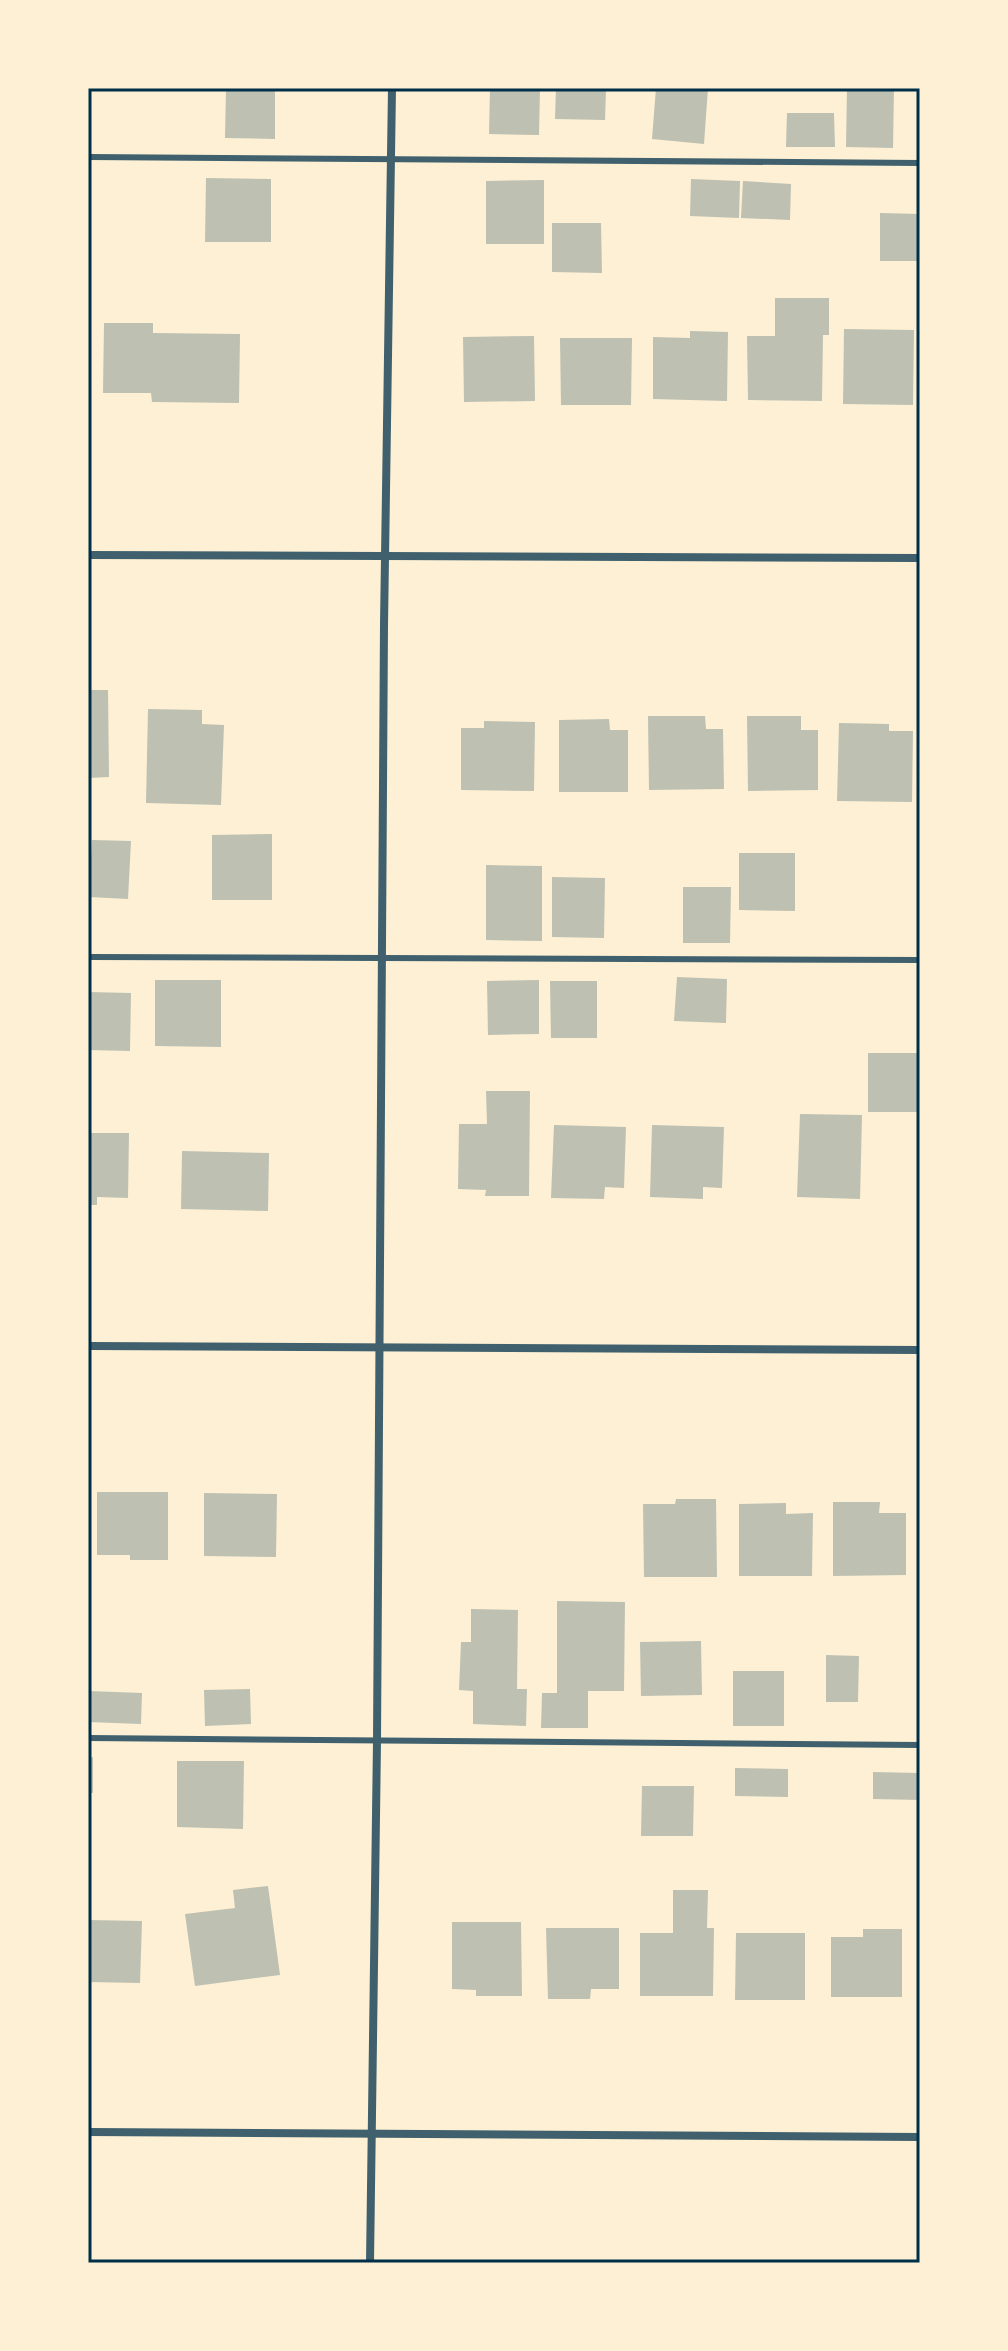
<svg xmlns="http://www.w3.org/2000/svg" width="1008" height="2351" font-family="'PT Sans Narrow',sans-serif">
  <rect width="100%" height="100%" fill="#fdf0d5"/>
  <g fill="#bec0b2">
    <polygon points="226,88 275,88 275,139 225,138"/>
    <polygon points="490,88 540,88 539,135 489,134"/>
    <polygon points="556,88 606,88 605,120 555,119"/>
    <polygon points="656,88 708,88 704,144 652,139"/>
    <polygon points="847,88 894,88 893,148 846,147"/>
    <polygon points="787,113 834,113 835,147 786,147"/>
    <polygon points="206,178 271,179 271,242 205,242"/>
    <polygon points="691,179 740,181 739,218 690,216"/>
    <polygon points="544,180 544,244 486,244 486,181"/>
    <polygon points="743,181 791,184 790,220 741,218"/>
    <polygon points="880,213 920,214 920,261 880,261"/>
    <polygon points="552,223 601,223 602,273 552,272"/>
    <polygon points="775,298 829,298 829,335 823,335 822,401 748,400 747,336 775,336"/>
    <polygon points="104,323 153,323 153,333 240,334 239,403 152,402 151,393 103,393"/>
    <polygon points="844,329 914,330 913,405 843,404"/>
    <polygon points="690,331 728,332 727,401 653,399 653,337 690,338"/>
    <polygon points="534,336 535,401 464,402 463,337"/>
    <polygon points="560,338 632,338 631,405 561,405"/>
    <polygon points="88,690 108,690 109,777 88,778"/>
    <polygon points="148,709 202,710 202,724 224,725 221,805 146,803"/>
    <polygon points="648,716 705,716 706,729 723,729 724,789 649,790"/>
    <polygon points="747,716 801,716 801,730 818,730 818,790 748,791"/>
    <polygon points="609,719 610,730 628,730 628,792 559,792 559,720"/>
    <polygon points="484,721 535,722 534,791 461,790 461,728 484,728"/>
    <polygon points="839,723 889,724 889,731 913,731 912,802 837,801"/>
    <polygon points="272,834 272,900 212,900 212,835"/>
    <polygon points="92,840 131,841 128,899 89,897"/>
    <polygon points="739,853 795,853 795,911 739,910"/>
    <polygon points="486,865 542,866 542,941 486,940"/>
    <polygon points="552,877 605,878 604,938 552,937"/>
    <polygon points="683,887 731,887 730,943 683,943"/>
    <polygon points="677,977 727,979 726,1023 674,1021"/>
    <polygon points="155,980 221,980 221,1047 155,1046"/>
    <polygon points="539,980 539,1034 488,1035 487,981"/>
    <polygon points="550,981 597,981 597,1038 551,1038"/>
    <polygon points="88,992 131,993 130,1051 88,1050"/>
    <rect x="868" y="1053" width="52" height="59"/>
    <polygon points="486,1091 530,1091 529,1196 485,1196 486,1190 458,1189 459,1124 487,1124"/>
    <polygon points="800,1114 862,1115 860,1199 797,1197"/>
    <polygon points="554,1125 626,1127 624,1188 605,1187 604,1199 551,1198"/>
    <polygon points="652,1125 724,1127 722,1188 703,1187 703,1199 650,1197"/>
    <polygon points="88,1133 129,1133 128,1198 97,1197 97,1205 88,1205"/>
    <polygon points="182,1151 269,1153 268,1211 181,1209"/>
    <polygon points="97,1492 168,1492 168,1560 130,1560 130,1555 97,1555"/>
    <polygon points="204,1493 277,1494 276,1557 204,1556"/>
    <polygon points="676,1499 716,1499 717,1577 644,1577 643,1504 675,1504"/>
    <polygon points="833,1502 880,1502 879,1513 906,1513 906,1575 833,1576"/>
    <polygon points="786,1503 786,1514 813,1513 812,1576 739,1576 739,1504"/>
    <polygon points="557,1601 625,1602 624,1691 588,1691 588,1728 541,1728 542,1693 557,1693"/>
    <polygon points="471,1609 518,1610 517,1689 527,1689 526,1726 473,1724 473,1691 459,1690 461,1642 471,1642"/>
    <polygon points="701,1641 702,1695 641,1696 640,1642"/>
    <polygon points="826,1655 859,1656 858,1702 826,1702"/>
    <rect x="733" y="1671" width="51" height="55"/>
    <polygon points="250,1689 251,1724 205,1726 204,1690"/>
    <polygon points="88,1691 142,1693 141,1724 88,1722"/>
    <polygon points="93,1757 93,1793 88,1793 88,1758"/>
    <polygon points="177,1761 244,1761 243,1829 177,1827"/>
    <polygon points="735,1768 788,1769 788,1797 735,1796"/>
    <polygon points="873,1772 920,1773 920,1800 873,1799"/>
    <polygon points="642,1786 694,1786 693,1836 641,1836"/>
    <polygon points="268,1886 280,1975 195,1986 185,1914 235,1908 233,1890"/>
    <polygon points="673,1890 708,1890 707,1928 714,1928 713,1996 640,1996 640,1933 673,1933"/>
    <polygon points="88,1920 142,1921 140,1983 88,1982"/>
    <polygon points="452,1922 521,1922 522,1996 476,1996 476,1990 452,1989"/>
    <polygon points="546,1928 619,1928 619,1989 591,1989 590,1999 548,1999"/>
    <polygon points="863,1929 902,1929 902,1997 831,1997 831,1937 863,1937"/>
    <polygon points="736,1933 805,1933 805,2000 735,2000"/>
  </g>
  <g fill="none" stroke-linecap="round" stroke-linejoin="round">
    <g stroke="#3f606c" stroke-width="6">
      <polyline points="88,157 920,163"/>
      <polyline points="88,957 920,960"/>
      <polyline points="88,1738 920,1745"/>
    </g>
    <g stroke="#3f606c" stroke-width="8">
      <polyline points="88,555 920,558"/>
      <polyline points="88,1346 920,1350"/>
      <polyline points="88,2132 920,2137"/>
      <polyline points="370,2263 377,1741 384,625 392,88"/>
    </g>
  </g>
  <rect width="1008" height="2351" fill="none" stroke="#fdf0d5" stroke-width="180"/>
  <rect x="90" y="90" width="828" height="2171" fill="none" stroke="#003049" stroke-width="3"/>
</svg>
